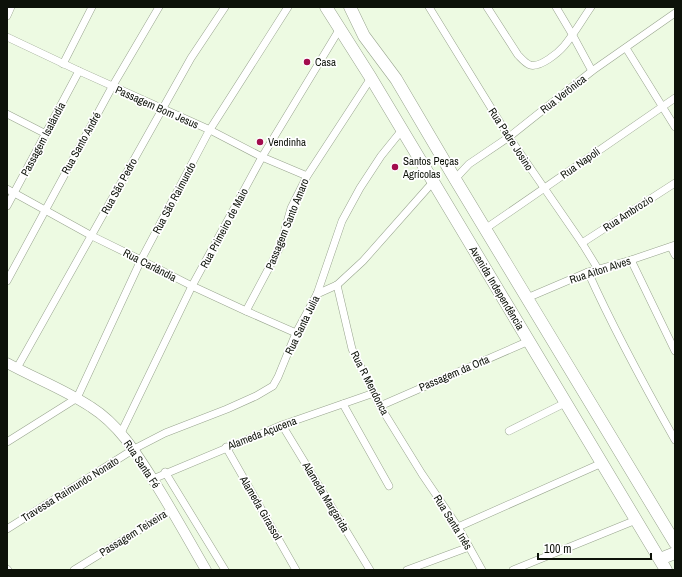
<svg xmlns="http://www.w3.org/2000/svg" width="682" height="577" font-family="'Archivo Narrow',sans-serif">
  <rect width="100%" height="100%" fill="#edfae2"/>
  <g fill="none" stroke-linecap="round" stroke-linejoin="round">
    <defs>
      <g id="street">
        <polyline points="429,7 509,137 582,243 598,269"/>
        <path d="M487 7 518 55C522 59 525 63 530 65 540 68 558 53 564 46 574 34 582 20 591 7"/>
        <polyline points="556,7 572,34 592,71"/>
        <polyline points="7,16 11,7"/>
        <polyline points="7,37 79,71 210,130 262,157 307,176"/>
        <polyline points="626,48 675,127"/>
        <polyline points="63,64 92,7"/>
        <polyline points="7,114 46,134"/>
        <polyline points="455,179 469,164 509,137 592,71 675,13"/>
        <polyline points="7,189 92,236 141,260 192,286 246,311 296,333"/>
        <polyline points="7,206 79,71"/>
        <polyline points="485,229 675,98"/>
        <polyline points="582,243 675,183"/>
        <polyline points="671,247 675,255"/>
        <polyline points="631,260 675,351"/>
        <path d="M588 272C614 330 644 385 675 440"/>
        <polyline points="7,281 112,87 159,7"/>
        <polyline points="337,285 352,349 380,406 422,474 458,527 482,570"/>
        <polyline points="317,294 337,285 363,261 433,182"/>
        <polyline points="527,298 588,272 631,260 675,245"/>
        <polyline points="246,311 280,247 291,208 307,176 371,78"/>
        <polyline points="17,368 191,58 225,7"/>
        <polyline points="343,404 389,486"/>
        <polyline points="380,406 529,341"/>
        <polyline points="282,425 370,570"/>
        <polyline points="509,431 565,403"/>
        <polyline points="121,433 192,286 262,157 339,30"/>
        <polyline points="7,442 77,398 141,260 209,131 288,7"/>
        <polyline points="226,447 296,570"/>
        <polyline points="165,472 225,570"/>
        <polyline points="153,479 282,425 374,393"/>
        <polyline points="458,527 602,463"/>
        <polyline points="7,529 134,449 165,433 227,409 256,396 273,386 278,377 296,333 317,294 342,221 360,188 381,156 402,130"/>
        <polyline points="7,569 8,570"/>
        <polyline points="74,570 172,510"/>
        <polyline points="407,570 469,547"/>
        <polyline points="513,570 636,520"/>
      </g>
      <path id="secondary" d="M7 363C34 378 64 389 91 407 118 424 135 451 152 478 171 508 188 539 206 570"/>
      <g id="primary">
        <polyline points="326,7 371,78 666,570"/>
        <polyline points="350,7 364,36 396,79 455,179 675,543"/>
        <polyline points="660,559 675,553"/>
      </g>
    </defs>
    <use href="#street" stroke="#98a48e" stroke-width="8"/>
    <use href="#secondary" stroke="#98a48e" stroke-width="11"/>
    <use href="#primary" stroke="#98a48e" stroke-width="13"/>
    <use href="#street" stroke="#fff" stroke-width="7"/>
    <use href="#secondary" stroke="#fff" stroke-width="10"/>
    <use href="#primary" stroke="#fff" stroke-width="12"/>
  </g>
  <g fill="#a20c4d" stroke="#fff" stroke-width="1.5">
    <circle cx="307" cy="62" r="4"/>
    <circle cx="260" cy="142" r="4"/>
    <circle cx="395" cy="167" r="4"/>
  </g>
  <g text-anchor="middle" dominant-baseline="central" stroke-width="3.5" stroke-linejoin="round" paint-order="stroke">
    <g font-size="11" fill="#0d1209" stroke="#fff" text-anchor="start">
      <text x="315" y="62">Casa</text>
      <text x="268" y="142">Vendinha</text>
      <text x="403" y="161">Santos Peças<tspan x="403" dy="13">Agrícolas</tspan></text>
    </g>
    <g font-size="11" fill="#0d1209" stroke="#fff">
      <text transform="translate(563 94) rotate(-38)">Rua Verônica</text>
      <text transform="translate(157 107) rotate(24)">Passagem Bom Jesus</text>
      <text transform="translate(43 139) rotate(-62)">Passagem Isalândia</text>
      <text transform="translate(511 139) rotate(57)">Rua Padre Josino</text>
      <text transform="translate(81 143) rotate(-61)">Rua Santo André</text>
      <text transform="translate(580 163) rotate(-35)">Rua Napoli</text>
      <text transform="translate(119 186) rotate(-61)">Rua São Pedro</text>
      <text transform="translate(174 198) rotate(-62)">Rua São Raimundo</text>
      <text transform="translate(628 213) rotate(-33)">Rua Ambrozio</text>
      <text transform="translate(287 224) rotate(-68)">Passagem Santo Amaro</text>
      <text transform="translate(224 228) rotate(-62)">Rua Primeiro de Maio</text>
      <text transform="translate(150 265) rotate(27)">Rua Carlândia</text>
      <text transform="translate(600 270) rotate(-18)">Rua Aiton Alves</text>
      <text transform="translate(497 288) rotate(59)">Avenida Independência</text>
      <text transform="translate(302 325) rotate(-64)">Rua Santa Julia</text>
      <text transform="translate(454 373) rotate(-23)">Passagem da Orta</text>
      <text transform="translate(370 383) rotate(63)">Rua R Mendonca</text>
      <text transform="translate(262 433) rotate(-21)">Alameda Açucena</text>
      <text transform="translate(142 464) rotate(56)">Rua Santa Fé</text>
      <text transform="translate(70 489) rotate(-32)">Travessa Raimundo Nonato</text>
      <text transform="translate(326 497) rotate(59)">Alameda Margarida</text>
      <text transform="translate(261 508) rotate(60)">Alameda Girassol</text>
      <text transform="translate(453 522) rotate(58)">Rua Santa Inês</text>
      <text transform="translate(133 533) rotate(-32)">Passagem Teixeira</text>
    </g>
  </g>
  <rect width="682" height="577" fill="none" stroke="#0d1209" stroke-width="16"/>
  <path d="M538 553v6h113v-6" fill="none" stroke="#0d1209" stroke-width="2"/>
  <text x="544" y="553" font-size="12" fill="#0d1209" stroke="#ffffff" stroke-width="3" paint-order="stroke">100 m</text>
</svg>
